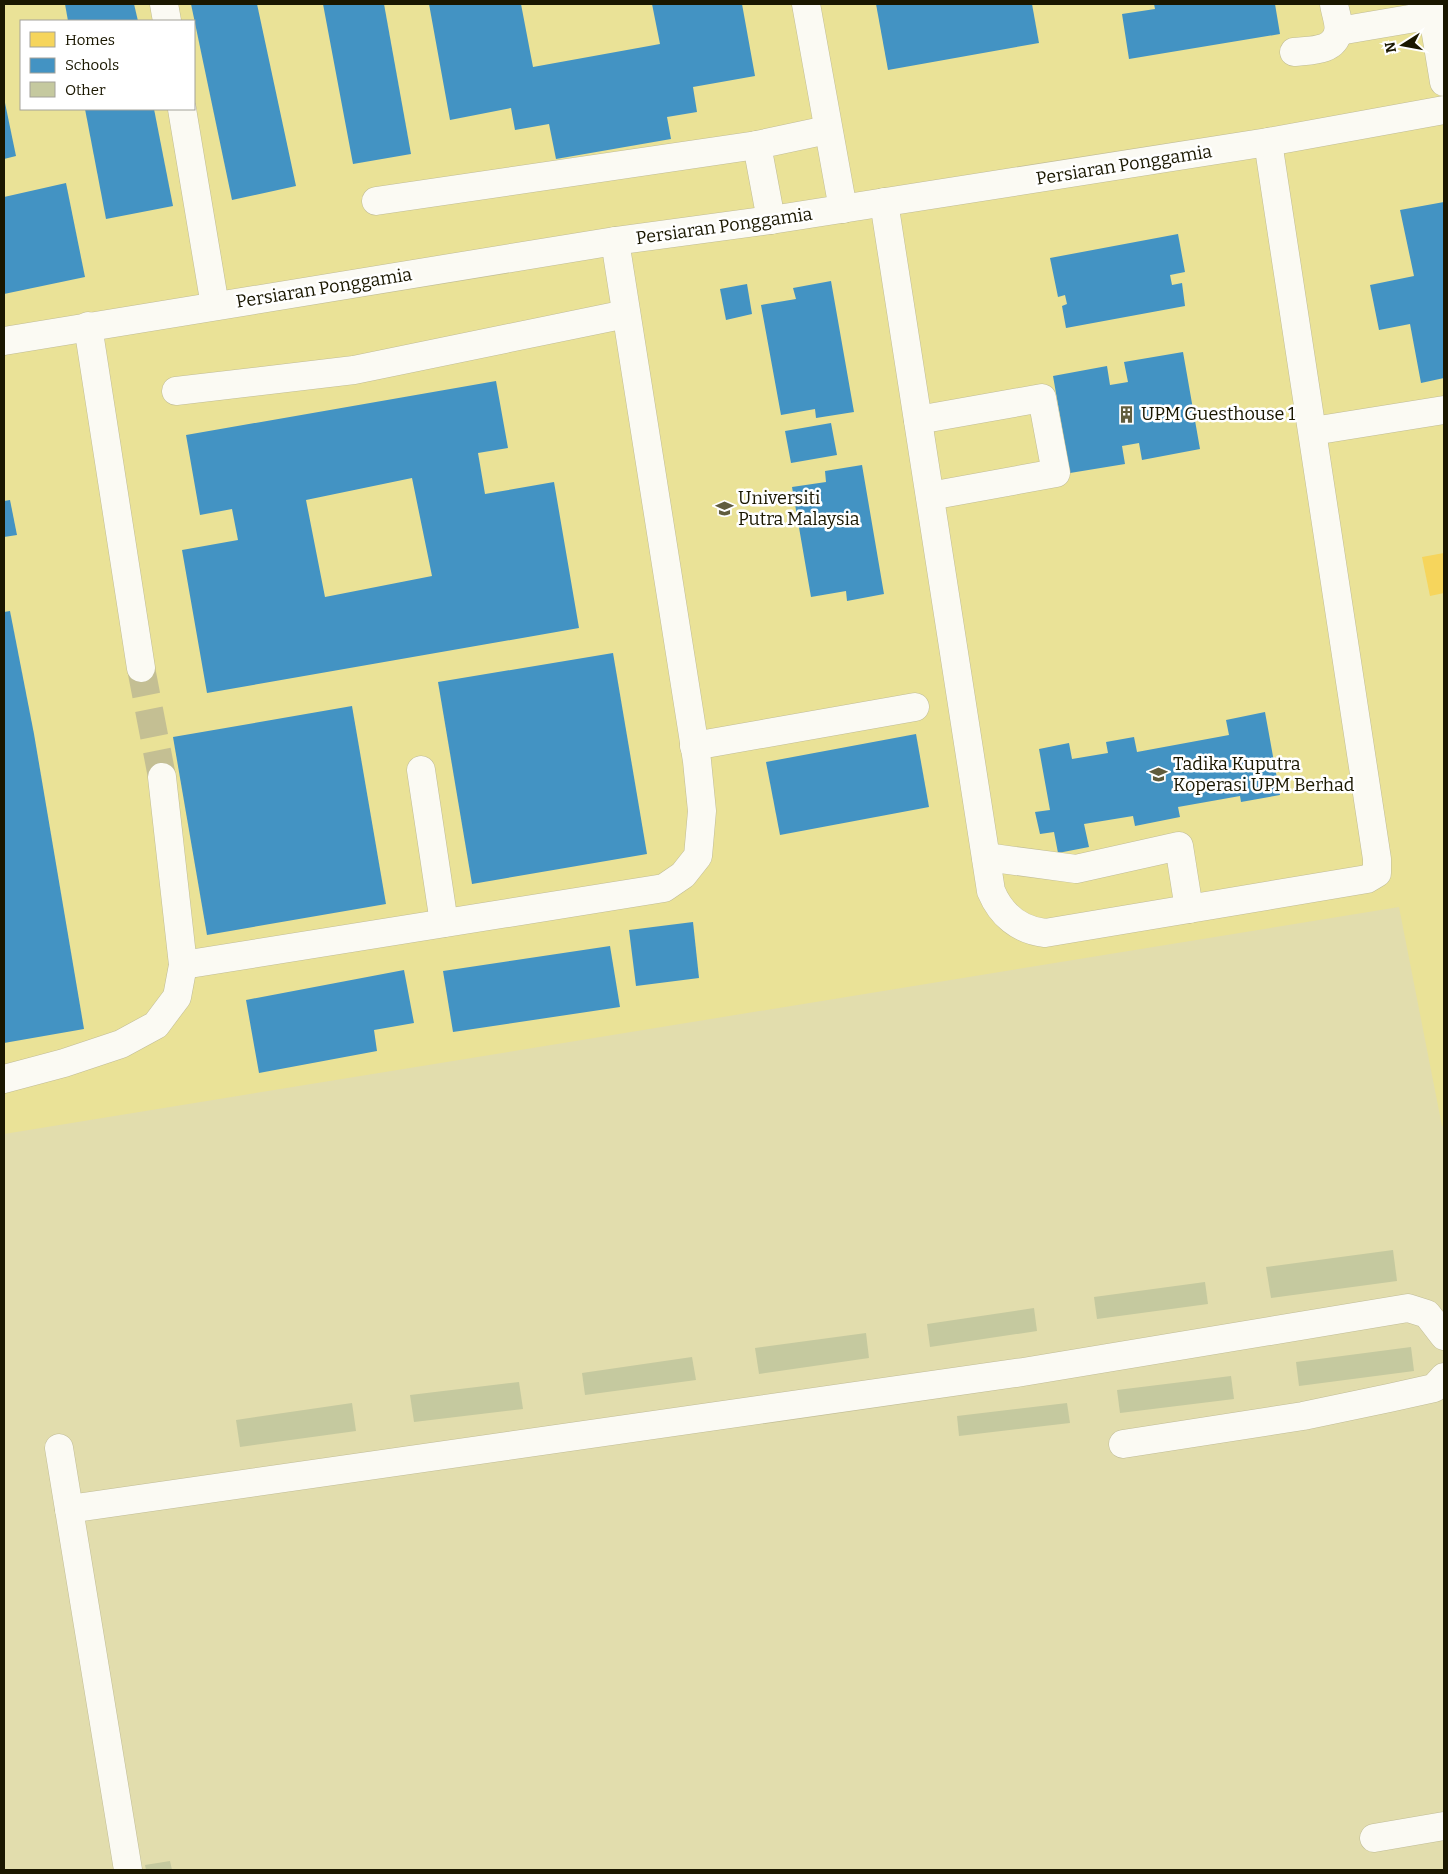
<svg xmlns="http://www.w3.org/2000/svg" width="1448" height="1874" font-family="Bitter,serif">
  <rect width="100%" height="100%" fill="#e2ddad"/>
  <path fill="#eae297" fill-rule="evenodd" d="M4 4H1444V1126H1442L1399 907 4 1134ZM21 21H194V109H21Z"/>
  <polygon fill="#f6d55c" points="1444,553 1444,593 1430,596 1422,557"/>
  <g fill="#4393c3" fill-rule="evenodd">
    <polygon points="65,4 134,4 138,21 68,21"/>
    <polygon points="191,4 257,4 296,186 232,200"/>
    <polygon points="323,4 384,4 411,154 353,164"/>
    <polygon points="429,4 521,4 533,67 660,44 652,4 742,4 755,76 693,87 697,112 667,117 671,139 556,159 549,124 515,130 511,108 450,120"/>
    <polygon points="876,4 1032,4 1039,43 888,70"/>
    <polygon points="1154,4 1275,4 1280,34 1129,59 1122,14 1155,9"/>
    <polygon points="4,98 16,156 4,159"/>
    <polygon points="85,109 154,109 173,206 106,219"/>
    <polygon points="66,183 85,277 4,294 4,197"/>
    <polygon points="1444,202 1444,378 1421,383 1410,324 1379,330 1370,285 1414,276 1400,210"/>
    <polygon points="1178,234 1185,272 1170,275 1172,285 1182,283 1185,306 1066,328 1062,306 1067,304 1065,295 1058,297 1050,258"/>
    <polygon points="831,281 854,412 816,418 815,409 781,415 761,305 796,299 793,288"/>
    <polygon points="747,284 752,314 726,320 720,289"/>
    <polygon points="1183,352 1200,449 1142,460 1139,443 1122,446 1125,464 1070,473 1053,376 1107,366 1110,385 1128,382 1124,362"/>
    <path d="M496 381 508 448 478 453 485 494 554 482 579 628 207 693 182 550 238 540 232 509 200 515 186 435ZM412 478 432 576 325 597 306 500Z"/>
    <polygon points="831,423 837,455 791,463 785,431"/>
    <polygon points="862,465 884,594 847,601 846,591 811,597 792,487 826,482 825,471"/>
    <polygon points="10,500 17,535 4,537 4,501"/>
    <polygon points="10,611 34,734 84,1029 4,1043 4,612"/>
    <polygon points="613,653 647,854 472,884 438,682"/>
    <polygon points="352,706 386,904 207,935 173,737"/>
    <polygon points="1265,712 1280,795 1241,802 1240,796 1178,807 1180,817 1135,826 1133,816 1084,824 1089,847 1058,853 1054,832 1040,834 1035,812 1050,810 1039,749 1069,743 1072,759 1108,753 1106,742 1134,737 1137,752 1229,735 1226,720"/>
    <polygon points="916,734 929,807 780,835 766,762"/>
    <polygon points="693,922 699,978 636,986 629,930"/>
    <polygon points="610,946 620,1007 453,1032 443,971"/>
    <polygon points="404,970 414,1023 374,1030 377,1051 259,1073 246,1000"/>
  </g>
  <g fill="#c5c99f">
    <polygon points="1393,1250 1397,1281 1271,1298 1266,1267"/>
    <polygon points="1205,1282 1208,1304 1097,1319 1094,1297"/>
    <polygon points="1034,1308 1037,1331 930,1347 927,1324"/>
    <polygon points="866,1333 869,1358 759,1374 755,1348"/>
    <polygon points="1411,1347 1414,1371 1299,1386 1296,1362"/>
    <polygon points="692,1357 696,1380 585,1395 582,1373"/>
    <polygon points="1231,1376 1234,1399 1120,1413 1117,1390"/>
    <polygon points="519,1382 523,1409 414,1422 410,1395"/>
    <polygon points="352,1403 356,1431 240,1447 236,1420"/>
    <polygon points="1067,1403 1070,1423 959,1436 957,1416"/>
    <polygon points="170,1861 172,1870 146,1870 145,1865"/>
  </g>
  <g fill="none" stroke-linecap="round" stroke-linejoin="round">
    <polyline stroke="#c4bf93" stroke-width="28" stroke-dasharray="28 14" stroke-linecap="butt" points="141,668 162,777"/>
    <defs>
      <g id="minor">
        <polyline points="164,4 167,21"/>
        <polyline points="806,4 843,209"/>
        <polyline points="1431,4 1444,82"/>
        <polyline points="1339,31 1433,15"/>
        <path d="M1294 52C1310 50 1334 52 1338 32 1340 24 1335 12 1334 4"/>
        <polyline points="182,109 215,306"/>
        <polyline points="376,201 757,145"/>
        <path d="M884 202 991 891C1001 915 1019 930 1045 933L1367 879 1377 873V859L1268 142"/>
        <polyline points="771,220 757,145 827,130"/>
        <polyline points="88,326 141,668"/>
        <polyline points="4,341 615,241 771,220 1268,142 1444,110"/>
        <polyline points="176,391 354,370 626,314"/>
        <polyline points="918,420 1042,398 1056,473 930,496"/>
        <polyline points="1313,431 1444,410"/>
        <polyline points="694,746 915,707"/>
        <polyline points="421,770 444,923"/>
        <polyline points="986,857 1076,869 1179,846 1189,909"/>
        <polyline points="183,965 664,888 683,875 698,856 702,811 697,761 615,241"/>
        <polyline points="4,1079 64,1063 121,1044 156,1025 177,997 183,965 162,777"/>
        <polyline points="1123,1444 1303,1416 1389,1398 1434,1388 1444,1377"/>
        <polyline points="59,1448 128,1870"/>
        <polyline points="69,1509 1023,1372 1408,1308 1427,1314 1444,1336"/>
        <polyline points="1374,1838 1444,1826"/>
      </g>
    </defs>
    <use href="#minor" stroke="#c0bc96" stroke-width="29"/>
    <use href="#minor" stroke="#fbfaf3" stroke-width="28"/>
  </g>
  <defs>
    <symbol id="building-bare" viewBox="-9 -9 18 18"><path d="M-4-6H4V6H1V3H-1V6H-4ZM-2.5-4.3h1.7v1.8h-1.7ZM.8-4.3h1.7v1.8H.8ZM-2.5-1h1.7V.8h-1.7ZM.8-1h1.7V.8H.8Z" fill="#605c3d" stroke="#fff" stroke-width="2.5" paint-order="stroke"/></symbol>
    <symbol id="university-bare" viewBox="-9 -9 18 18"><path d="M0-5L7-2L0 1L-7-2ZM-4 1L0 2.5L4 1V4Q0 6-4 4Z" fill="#605c3d" stroke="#fff" stroke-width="2.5" paint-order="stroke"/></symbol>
    <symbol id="school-bare" viewBox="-9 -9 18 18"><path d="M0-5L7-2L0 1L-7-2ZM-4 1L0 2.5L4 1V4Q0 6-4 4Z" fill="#605c3d" stroke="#fff" stroke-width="2.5" paint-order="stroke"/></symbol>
  </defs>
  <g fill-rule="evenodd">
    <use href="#building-bare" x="1114" y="402" width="25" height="25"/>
    <use href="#university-bare" x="712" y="496" width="25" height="25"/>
    <use href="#school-bare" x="1146" y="762" width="25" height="25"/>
  </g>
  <g text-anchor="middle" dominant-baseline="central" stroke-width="5" stroke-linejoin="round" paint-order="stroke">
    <g font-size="18" fill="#1a1700" stroke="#fff">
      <text transform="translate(1124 165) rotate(-9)">Persiaran Ponggamia</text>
      <text transform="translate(724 226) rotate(-8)">Persiaran Ponggamia</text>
      <text transform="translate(324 288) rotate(-9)">Persiaran Ponggamia</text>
    </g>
    <g font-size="18" fill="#1a1700" stroke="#fff" text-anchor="start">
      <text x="1141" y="414">UPM Guesthouse 1</text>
      <text x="738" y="498">Universiti<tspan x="738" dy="21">Putra Malaysia</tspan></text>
      <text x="1173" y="764">Tadika Kuputra<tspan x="1173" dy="21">Koperasi UPM Berhad</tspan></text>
    </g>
  </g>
  <rect width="1448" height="1874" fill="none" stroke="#1a1700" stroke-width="10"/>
  <rect x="20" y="20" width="175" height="90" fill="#ffffff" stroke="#a3a299"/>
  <rect x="30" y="32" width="25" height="15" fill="#f6d55c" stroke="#a3a299"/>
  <text x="65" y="45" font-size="15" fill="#1a1700">Homes</text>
  <rect x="30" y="58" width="25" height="15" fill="#4393c3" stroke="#a3a299"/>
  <text x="65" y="70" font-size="15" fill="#1a1700">Schools</text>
  <rect x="30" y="82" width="25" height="15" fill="#c5c99f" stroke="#a3a299"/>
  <text x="65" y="95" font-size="15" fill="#1a1700">Other</text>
  <g transform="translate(1403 45) rotate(259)" stroke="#ffffff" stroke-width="4" paint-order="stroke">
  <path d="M0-4L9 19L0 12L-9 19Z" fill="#1a1700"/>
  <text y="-8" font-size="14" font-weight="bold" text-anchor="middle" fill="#1a1700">N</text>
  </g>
</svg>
